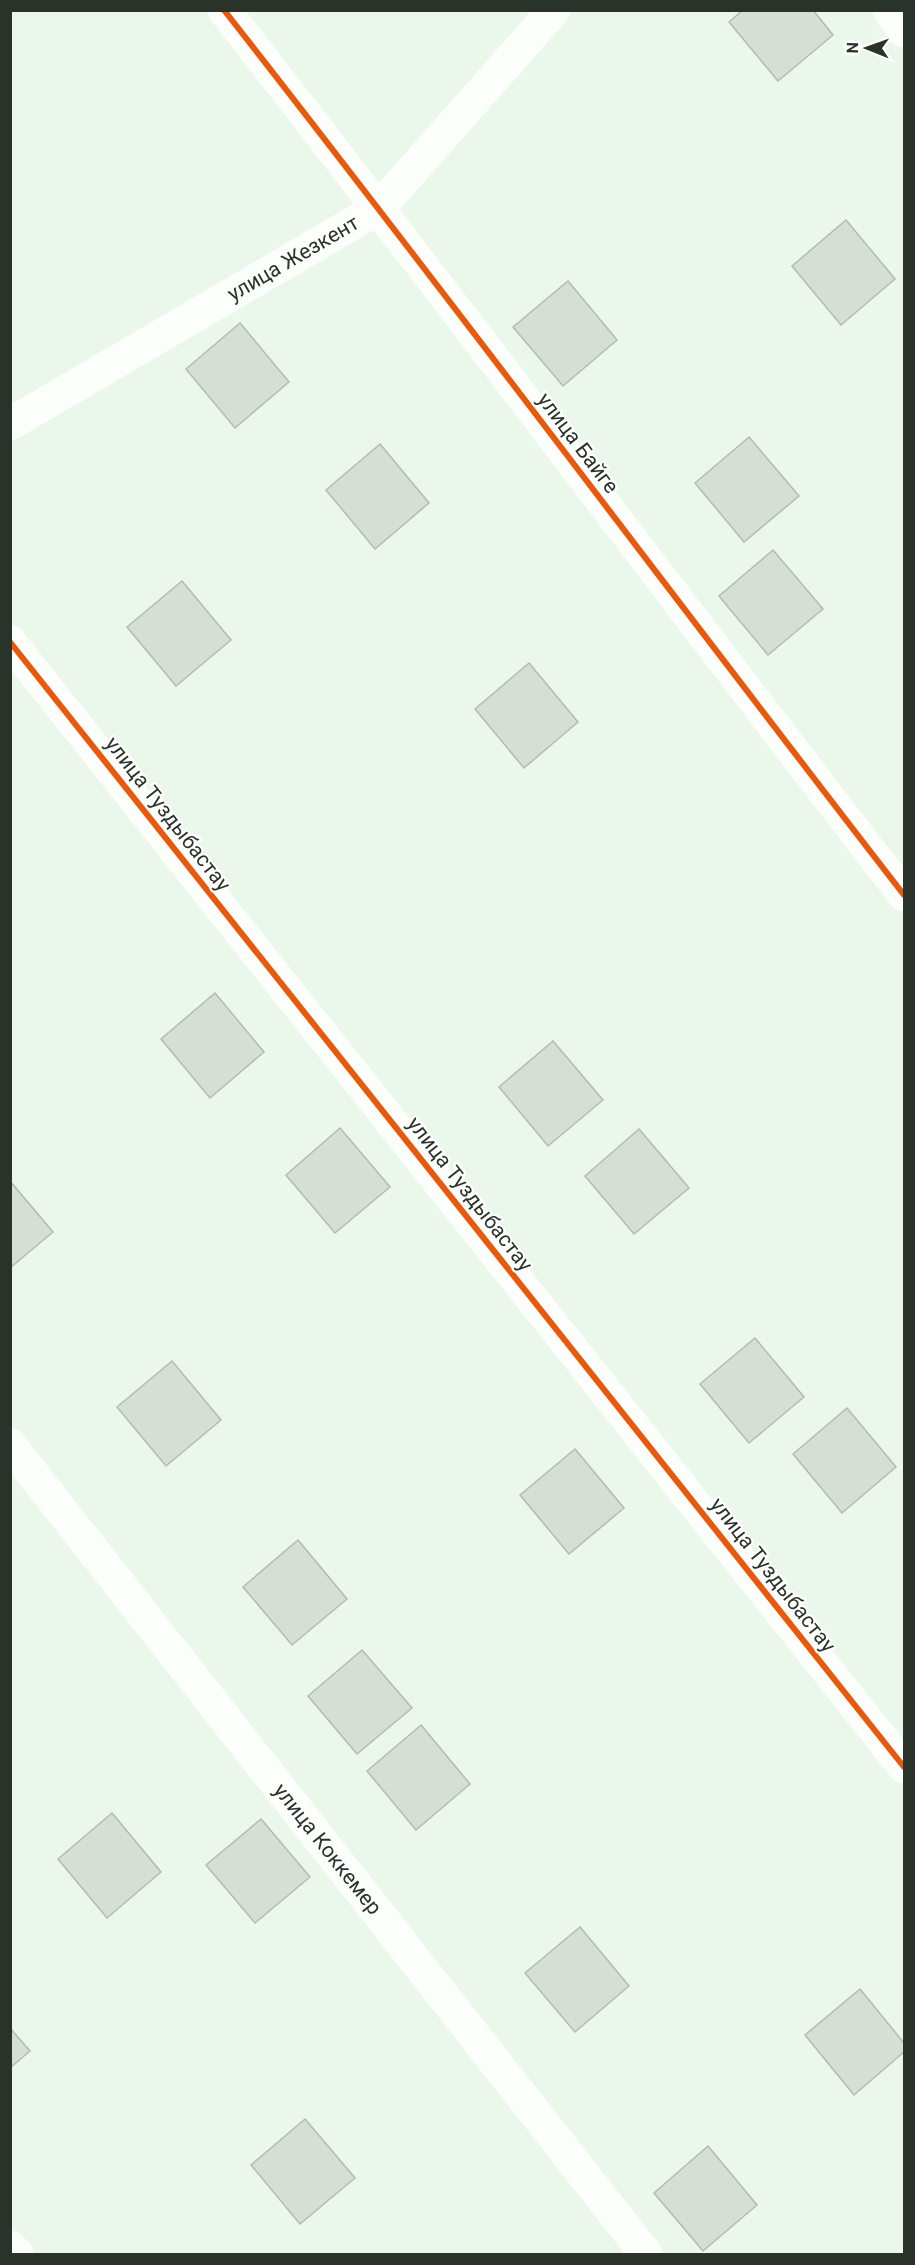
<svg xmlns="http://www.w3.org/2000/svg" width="915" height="2265" font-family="Roboto,sans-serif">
  <rect width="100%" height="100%" fill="#eaf7ea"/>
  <g fill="#d5dfd5" stroke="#b2bcb2" stroke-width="1.5">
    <polygon points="743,10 813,10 833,35 778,81 729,22"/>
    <polygon points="846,220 895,279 841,325 792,266"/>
    <polygon points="568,281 617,340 563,386 513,327"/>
    <polygon points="240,323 289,382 235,428 186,369"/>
    <polygon points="749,437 799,496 744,542 695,483"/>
    <polygon points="380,444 429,503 375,549 326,490"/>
    <polygon points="773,550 823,609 768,655 719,596"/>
    <polygon points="182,581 231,640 176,686 127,627"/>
    <polygon points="529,663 578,722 524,768 475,709"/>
    <polygon points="215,993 264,1052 210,1098 161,1039"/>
    <polygon points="553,1041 603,1100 548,1146 499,1087"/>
    <polygon points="340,1128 390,1187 335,1233 286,1175"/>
    <polygon points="639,1129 689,1188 634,1234 585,1176"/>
    <polygon points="10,1181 53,1232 10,1268"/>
    <polygon points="755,1338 804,1397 749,1443 700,1384"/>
    <polygon points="172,1361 221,1420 166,1466 117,1407"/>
    <polygon points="847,1408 896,1467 842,1513 793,1454"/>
    <polygon points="575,1449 624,1508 569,1554 520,1495"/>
    <polygon points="298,1540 347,1599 292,1645 243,1587"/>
    <polygon points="362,1650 412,1708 357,1754 308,1696"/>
    <polygon points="421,1725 470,1784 416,1830 367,1771"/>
    <polygon points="112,1813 161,1872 107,1918 58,1859"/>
    <polygon points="261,1819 310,1877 255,1923 206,1865"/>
    <polygon points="580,1927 629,1986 575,2032 525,1973"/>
    <polygon points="860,1989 904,2043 904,2052 854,2095 805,2035"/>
    <polygon points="10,2028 30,2051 10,2068"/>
    <polygon points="305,2119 355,2178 300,2224 251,2165"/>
    <polygon points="708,2146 757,2205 703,2251 654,2193"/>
  </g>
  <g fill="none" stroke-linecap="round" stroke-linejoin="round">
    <g stroke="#fcfefc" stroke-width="33">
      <path d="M224 10C454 303 676 601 904 895"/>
      <polyline points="889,10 904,31"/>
      <path id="s1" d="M10 424 379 208 554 10"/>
      <polyline points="10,642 904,1767"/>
      <path id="s2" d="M10 1445 646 2254"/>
      <polyline points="10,2247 17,2254"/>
    </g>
    <defs>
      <g id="cycleway">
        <path d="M224 10C454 303 676 601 904 895"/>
        <polyline points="10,642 904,1767"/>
      </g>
    </defs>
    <use href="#cycleway" stroke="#fff" stroke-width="10"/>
    <use href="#cycleway" stroke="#e8590c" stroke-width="6"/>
  </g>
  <g text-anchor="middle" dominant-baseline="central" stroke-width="4.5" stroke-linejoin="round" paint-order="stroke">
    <g font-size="21" fill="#2a3329" stroke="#fff">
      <text stroke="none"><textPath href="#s1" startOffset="328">улица Жезкент</textPath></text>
      <text transform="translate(578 443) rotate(53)">улица Байге</text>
      <text transform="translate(168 814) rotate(52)">улица Туздыбастау</text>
      <text transform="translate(470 1194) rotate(52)">улица Туздыбастау</text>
      <text transform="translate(773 1575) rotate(52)">улица Туздыбастау</text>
      <text stroke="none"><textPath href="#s2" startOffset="514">улица Коккемер</textPath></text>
    </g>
  </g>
  <rect width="915" height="2265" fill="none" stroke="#2a3329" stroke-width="24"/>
  <g transform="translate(867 48) rotate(271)" stroke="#ffffff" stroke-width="4.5" paint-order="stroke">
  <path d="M0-4.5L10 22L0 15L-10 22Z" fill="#2a3329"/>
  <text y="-9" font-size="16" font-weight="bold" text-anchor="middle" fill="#2a3329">N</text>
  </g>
</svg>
